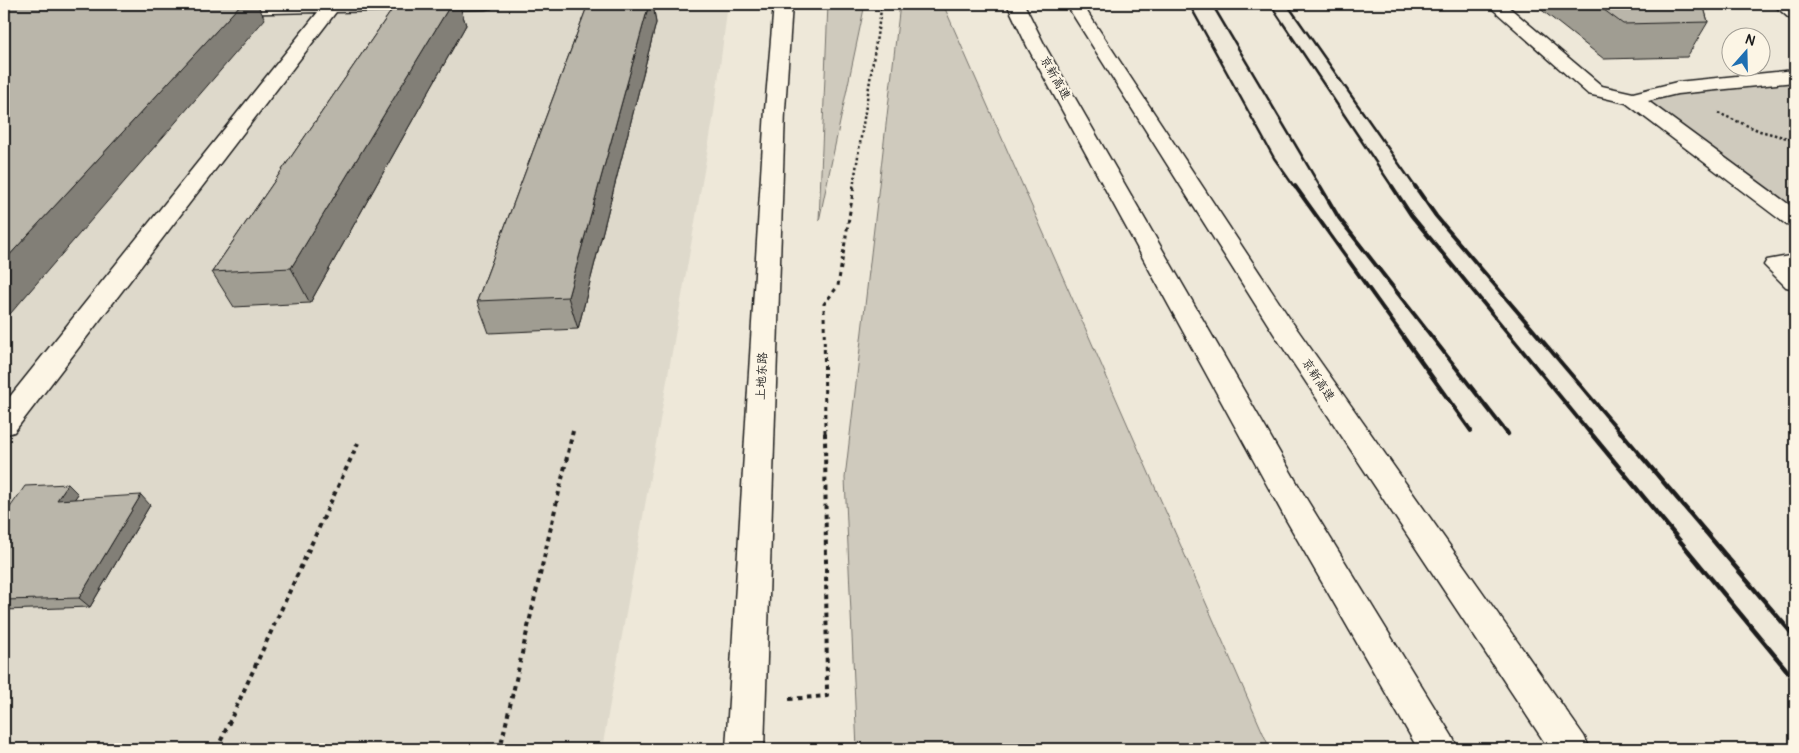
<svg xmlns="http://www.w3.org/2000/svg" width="1799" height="753" font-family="Pangolin,'LXGW WenKai TC',sans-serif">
  <rect width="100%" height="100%" fill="#eee8d9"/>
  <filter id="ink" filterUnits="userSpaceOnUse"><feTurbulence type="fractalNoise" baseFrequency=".02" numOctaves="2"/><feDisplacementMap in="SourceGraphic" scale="10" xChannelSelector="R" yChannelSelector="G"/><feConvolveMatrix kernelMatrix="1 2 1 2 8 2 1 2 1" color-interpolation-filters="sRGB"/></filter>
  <g filter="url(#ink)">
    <polygon fill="#ded9cb" points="4,4 728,4 713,120 602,749 4,749"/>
    <g fill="#cfcabd" stroke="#76736c">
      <polygon points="828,4 865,4 819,221"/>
      <polygon points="900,4 943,4 1270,749 857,749 845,478"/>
      <polygon points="1795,76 1795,220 1633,99 1677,88"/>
    </g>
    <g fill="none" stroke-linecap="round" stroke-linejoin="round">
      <defs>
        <g id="minor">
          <polygon points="227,4 494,4 491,8 485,9 336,12 14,432 4,435 4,404 318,12 222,14 216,13 213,9 216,5"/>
          <polygon points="774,4 792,4 785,110 782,114 775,116 768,114 765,110"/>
          <polygon points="1487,4 1505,4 1602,86 1633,93 1677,82 1795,70 1795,82 1677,94 1648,101 1795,209 1795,227 1787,225 1626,103 1588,94"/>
          <polygon points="1773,4 1792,4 1795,6 1795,19 1789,18"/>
          <polygon points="1795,255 1795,289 1786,287 1764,265 1767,260"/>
        </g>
        <polygon id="major" points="775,104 782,106 785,110 764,749 726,749 765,110 768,106"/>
        <g id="highway">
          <polygon points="1007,4 1024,4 1045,46 1307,500 1452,736 1458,749 1418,749 1285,518 1027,46"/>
          <polygon points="1066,4 1082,4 1292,322 1584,736 1590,749 1549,749 1274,334"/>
        </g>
      </defs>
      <use href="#minor" stroke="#1c1c1c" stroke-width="3"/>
      <use href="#major" stroke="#1c1c1c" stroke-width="3"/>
      <use href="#highway" stroke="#1c1c1c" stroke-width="3"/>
      <g stroke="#1c1c1c" stroke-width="2.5" stroke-dasharray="2.5 2.5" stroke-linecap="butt">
        <polyline points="1718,113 1760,131 1795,140"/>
        <polyline points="853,188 882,4"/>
      </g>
      <polyline stroke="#1c1c1c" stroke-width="3" stroke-dasharray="4 4" stroke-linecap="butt" points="825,433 824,304 838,286 854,186"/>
      <g stroke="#1c1c1c" stroke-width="4" stroke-dasharray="4.5 4.5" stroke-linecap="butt">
        <polyline points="789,699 827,696 825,431"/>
        <polyline points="217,749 358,443"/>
        <polyline points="414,749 501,745 573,431"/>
      </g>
      <use href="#minor" fill="#fcf5e5" fill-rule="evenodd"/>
      <use href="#major" fill="#fcf5e5" fill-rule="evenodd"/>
      <use href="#highway" fill="#fcf5e5" fill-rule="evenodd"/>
      <g stroke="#1c1c1c" stroke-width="2.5">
        <polyline points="1189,4 1274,158 1295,188"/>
        <polyline points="1212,4 1321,188"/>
        <polyline points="1270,4 1393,188"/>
        <polyline points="1287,4 1416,188"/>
      </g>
      <g stroke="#1c1c1c" stroke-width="4">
        <polyline points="1295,186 1471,431"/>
        <polyline points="1320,186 1339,218 1507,433"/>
        <polyline points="1392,186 1411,215 1590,433"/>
        <polyline points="1415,186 1436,216 1621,433"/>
      </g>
      <g stroke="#1c1c1c" stroke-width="4.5">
        <polyline points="1506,431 1508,434"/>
        <polyline points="1589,431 1795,680"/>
        <polyline points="1620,431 1795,637"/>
      </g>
    </g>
    <g fill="#a09d92" stroke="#1c1c1c">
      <polygon points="396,4 459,4 466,25 310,303 234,307 212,272"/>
      <polygon points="588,4 653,4 656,23 578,329 489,333 477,301"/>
      <polygon points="1534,4 1703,4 1708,22 1687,57 1604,59"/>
      <polygon points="78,494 74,499 150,505 90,607 4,610 4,516"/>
    </g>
    <g fill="#827f77" stroke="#1c1c1c">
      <polygon points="241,4 257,4 265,19 4,321 4,261"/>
      <polygon points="451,4 459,4 466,25 310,303 291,268"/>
      <polygon points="649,4 653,4 656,23 578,329 568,297"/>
      <polygon points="68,484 78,494 67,510 57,500"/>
      <polygon points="141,495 150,505 90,607 79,598"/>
    </g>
    <g fill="#bab6aa" stroke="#1c1c1c">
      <polygon points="4,4 241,4 4,261"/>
      <polygon points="396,4 451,4 291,268 212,272"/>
      <polygon points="588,4 649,4 568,297 477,301"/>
      <polygon points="1596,4 1703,4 1708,22 1623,24"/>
      <polygon points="68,484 57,500 141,495 79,598 4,600 4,516 25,486"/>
    </g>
  </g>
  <g text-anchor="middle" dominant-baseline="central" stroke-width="4.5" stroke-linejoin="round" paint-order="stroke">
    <g font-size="12" fill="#1c1c1c" stroke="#fcf5e5">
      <text transform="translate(1055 78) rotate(60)">京新高速</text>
      <text transform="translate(762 376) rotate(-87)">上地东路</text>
      <text transform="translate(1318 380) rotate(56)">京新高速</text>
    </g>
  </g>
  <rect width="1799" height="753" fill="none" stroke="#fcf5e5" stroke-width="20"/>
  <rect x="10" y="10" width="1779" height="733" fill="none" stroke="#1c1c1c" stroke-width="2" filter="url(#ink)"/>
  <g transform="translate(1746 52) rotate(20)"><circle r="24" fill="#fcf5e5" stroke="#a29e95"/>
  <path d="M0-4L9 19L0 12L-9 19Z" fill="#1f6fb2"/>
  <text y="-8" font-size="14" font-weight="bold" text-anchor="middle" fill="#1c1c1c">N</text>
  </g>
</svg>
